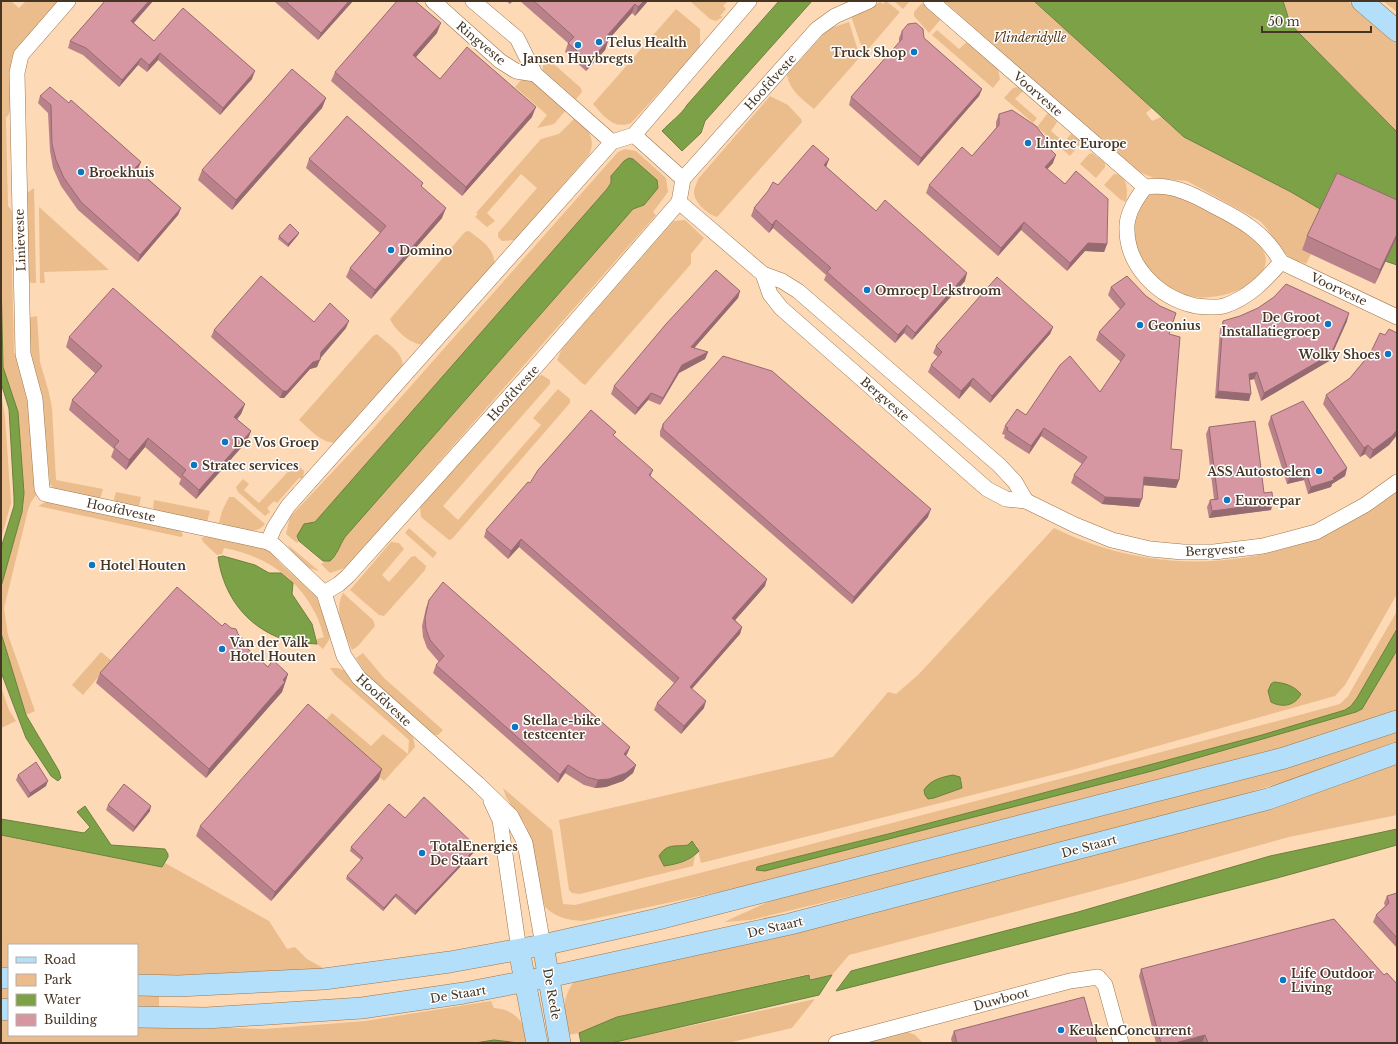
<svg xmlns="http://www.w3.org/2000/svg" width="1398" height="1044" font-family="'Libre Baskerville',serif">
  <rect width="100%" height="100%" fill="#fdd9b5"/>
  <g fill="#ebbd8c">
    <path d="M1 1H11L19 8 26 1H61L12 57C8 75 17 105 6 118L8 206 13 212 15 265 12 266 14 353H17L30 404 36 495 31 502 28 510 4 608 8 635 35 711 26 715 1 633V587L22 512 24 493 21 456 10 390 3 367 1 277Z"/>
    <polygon points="690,1 728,1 723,6 726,9 720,16 723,17 716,21 710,19"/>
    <polygon points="886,1 900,12 864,54 851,16 868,10 880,2 883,4"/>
    <polygon points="894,1 910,1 903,9"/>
    <path d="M944 1H1034L1152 108 1146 113 1152 121 1161 117 1184 137 1291 192 1320 209 1302 250 1311 254 1306 264C1302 262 1295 261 1291 258 1278 250 1272 232 1260 221L1187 181 1154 178 1137 171Z"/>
    <polygon points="1283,1 1348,1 1397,43 1397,132 1300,34 1290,23"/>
    <polygon points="1383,1 1397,1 1397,12"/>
    <polygon points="922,3 941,19 929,33 914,16 914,12"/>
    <path d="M676 9 700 29V48L631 123C613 130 604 116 593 104Z"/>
    <path d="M849 22 860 57 814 109C802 99 790 91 787 75L828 29Z"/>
    <polygon points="937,30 959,49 967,42 998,69 1000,79 993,88 932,35"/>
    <polygon points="548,59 581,88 582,92 576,99 543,70 543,65"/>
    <polygon points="517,76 529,78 566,110 554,124 537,128 547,115 515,87 521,80"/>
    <polygon points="1018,87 1023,91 1015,99 1037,118 1033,123 1004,98 1013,88"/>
    <path d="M770 96 788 105 801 119 802 122 717 217C708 214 694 203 694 192 694 188 697 183 698 179Z"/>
    <polygon points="1048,113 1057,122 1051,131 1064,142 1071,134 1079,140 1079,145 1070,156 1037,127"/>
    <path d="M575 118C587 128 597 138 589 155L515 240 502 241 498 237V233L537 188 521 174 487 213 495 221 487 227 475 217 478 214 476 213 541 139 559 134Z"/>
    <polygon points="625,149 636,151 666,178 668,192 653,212 656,215 350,563 345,568 330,573 321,564 337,554 338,548 345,537 633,209 644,205 624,161 611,176 611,183 607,189 315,522 309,524 297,536 299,541 297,543 286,534 290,517 371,431 618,152"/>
    <polygon points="1092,153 1105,163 1105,167 1096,178 1080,164 1089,154"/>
    <path d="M1114 174C1128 174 1128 193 1126 202L1121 200 1104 185Z"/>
    <polygon points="34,188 36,283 31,283 28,279 27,193"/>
    <path d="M1155 194C1162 194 1170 194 1176 195 1184 197 1191 202 1198 206 1214 214 1231 223 1247 231 1251 234 1254 238 1258 242 1290 281 1215 306 1185 295 1168 290 1155 278 1145 264 1137 252 1131 229 1136 214 1139 208 1143 201 1147 196Z"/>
    <polygon points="39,207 109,270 44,272 45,283 40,283"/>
    <polygon points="685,220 704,238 691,254 691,264 585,385 582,383 557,360 562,349 670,225 674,221"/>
    <path d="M469 231C484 243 494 247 495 267L426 344C412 347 395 330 390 319L465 232Z"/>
    <polygon points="37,316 40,362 49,393 52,408 56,480 103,489 101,496 99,499 55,489 50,484 42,399 30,353 29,319 31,317"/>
    <path d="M377 334C390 346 404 352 403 370L341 442C323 446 312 431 299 420L373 336Z"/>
    <polygon points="542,375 550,380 550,384 443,506 458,520 541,425 533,418 558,389 570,399 570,403 452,539 449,540 421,517 420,504 534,378"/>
    <polygon points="1,391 5,417 11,503 1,539"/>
    <polygon points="296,463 304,471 303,479 299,478 277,503 274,501 267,508 270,512 265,516 238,492 236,487 243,479 249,484 244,490 259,503"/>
    <polygon points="116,492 141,497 139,506 138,507 116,503 114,499"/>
    <path d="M1397 492V594L1345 685 1335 696 1072 770 701 863 697 846 692 841 688 845H678L659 856 664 866 682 862 695 856 693 866 580 894 572 893 569 890 559 820 833 757 888 692 896 694 919 674 1054 528C1168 584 1296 568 1397 492Z"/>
    <path d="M229 497H234L265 524C256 537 235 528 222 525V523H219L222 511Z"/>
    <polygon points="154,500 210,511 207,522 156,512 153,508"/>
    <polygon points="46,502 180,530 183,535 181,537 38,506"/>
    <polygon points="409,528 437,553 433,558 405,533"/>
    <path d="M209 536 263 547 270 551 280 563 316 596 330 633 329 640 323 649 317 644V639L324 637C321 628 319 619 314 611 296 576 262 555 224 548L222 554 217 555 204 543 201 538Z"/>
    <polygon points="391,542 399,543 404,549 382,575 389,582 411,557 415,556 426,566 425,570 384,616 379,615 350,590"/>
    <path d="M288 545 319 571C307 569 292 556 288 545Z"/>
    <path d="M343 593 373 620 375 626 358 646 352 650C345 632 333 611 343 593Z"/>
    <path d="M1397 611V711L1278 750 756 884 583 921C567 920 557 918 545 907L526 826 506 797 503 788 552 830 563 904 575 905C830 840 1085 773 1340 704L1348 696Z"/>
    <polygon points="101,652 112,661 83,695 72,685"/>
    <polygon points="363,653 384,678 443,730 438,735 434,735 368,677 356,658"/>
    <polygon points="330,668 337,668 344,670 356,686 413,737 415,747 384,781 320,727 332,713 371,746 383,734 408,754 409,740 335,675"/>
    <polygon points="1,687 9,710 16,721 1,728"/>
    <polygon points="1397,729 1397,746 1225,800 1016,856 751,920 724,922 770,901"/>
    <path d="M1397 762V815L1289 837 1131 881 849 955 832 975 811 979 809 974 617 1017 579 1033 568 1035C564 1011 560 998 577 978Z"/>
    <polygon points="1,835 162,867 165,863 269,921 287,949 295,947 307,959 325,969 137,977 137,945 9,945 9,968 1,967"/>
    <polygon points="1,984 9,985 9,1001 1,1000"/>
    <polygon points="137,993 159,994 159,1009 137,1009"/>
    <polygon points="815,999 792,1028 728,1043 611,1043"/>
    <path d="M491 1001 494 1008C514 1009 528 1023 526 1043L494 1040 475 1043H1V1017H9V1035H137V1025L264 1029 365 1021Z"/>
    <polygon points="901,1029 915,1035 923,1043 850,1043"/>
  </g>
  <g fill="#7da147" stroke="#6c813c">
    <path d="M779 1H812L705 121 701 133 682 151 662 131C669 123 682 114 687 105Z"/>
    <polygon points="1034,1 1283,1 1290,23 1300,34 1397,132 1397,265 1379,259 1320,209 1291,192 1184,137"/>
    <path d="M629 158 633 159 657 180 658 188 644 205 633 209 345 537C339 546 338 554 330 561H323L299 541 297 536 304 524 315 522 607 189 611 183V176L624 161Z"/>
    <polygon points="1,277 3,367 18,412 24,493 22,512 1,587 1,548 14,506 14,497 9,409 1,383"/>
    <path d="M223 556 255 565 269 573H281L293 583 292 594 312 624 317 644C309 643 300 644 292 642 250 631 224 599 218 557Z"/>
    <polygon points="1397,629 1397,650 1362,709 1356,712 1152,771 765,871 756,870 757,867 760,866 892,833 1262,735 1345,710 1351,706 1357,698"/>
    <polygon points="1,633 26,715 59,771 61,778 58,781 51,776 26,738 1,672"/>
    <path d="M1274 682C1284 683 1293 685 1301 694 1295 706 1282 708 1271 702L1268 691 1271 684Z"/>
    <path d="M953 775 960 777 962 788 934 798 928 799 925 795 924 790C930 780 942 777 953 775Z"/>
    <polygon points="85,806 111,845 165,849 168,854 168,857 162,867 1,835 1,819 84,833 90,827 77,812"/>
    <polygon points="1397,829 1397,845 1277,878 836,991 851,971 1078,912 1270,856"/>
    <path d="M692 841 699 851C690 861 677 864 664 866L659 856C667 843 675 847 688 845Z"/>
    <polygon points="809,975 810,980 832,975 819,995 611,1043 581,1043 579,1033 617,1017"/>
    <polygon points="494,1040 519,1043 475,1043"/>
  </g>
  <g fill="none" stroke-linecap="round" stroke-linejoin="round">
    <defs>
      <g id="minor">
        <polyline points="68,1 21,55 17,73 23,354 35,399 42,489 45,494 268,542"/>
        <polyline points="433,1 500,61 516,71 535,74"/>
        <polyline points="473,1 517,38 535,74 612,142"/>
        <path d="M931 1 1145 187C1154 186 1163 186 1172 188 1187 191 1201 199 1214 206 1242 220 1266 234 1281 262L1397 317"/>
        <polyline points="634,135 683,179"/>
        <path d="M1145 187C1137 198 1128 211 1127 225 1125 266 1159 298 1196 306 1205 307 1215 308 1224 306 1248 298 1265 281 1281 262"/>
        <polyline points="679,202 763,274 782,281 798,291 999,465 1015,482 1026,501"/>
        <polyline points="763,274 770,294 781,308 987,489 1006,499 1026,501 1075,525 1112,540 1150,549 1183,552 1214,552 1263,546 1316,532 1365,505 1397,482"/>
        <polyline points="324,593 339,584 348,576 540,362 679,202 683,179 817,29 835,16 869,1"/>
        <polyline points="491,801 500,820 519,950"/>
        <polyline points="543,945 525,843 511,816 478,784 359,678 344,656 324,593 275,546 268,542 274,528 288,506 612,142 634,135 749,1"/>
        <polyline points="836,1043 1070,981 1098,977 1105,985 1121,1043"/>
      </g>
      <g id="secondary">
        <polyline points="1362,1 1397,31"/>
        <polyline points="543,945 560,1043"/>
        <polyline points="519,950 537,1043"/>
        <polyline points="1,978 9,978"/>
        <polyline points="137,985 178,986 324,979 450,962 543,945 658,919 1284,758 1397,721"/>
        <polyline points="1,1009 9,1010"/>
        <polyline points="137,1017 206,1018 362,1008 464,993 548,977 790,924 1072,850 1268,799 1397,753"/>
      </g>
    </defs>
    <use href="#minor" stroke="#9d754a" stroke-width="16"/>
    <use href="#secondary" stroke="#9d754a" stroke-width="22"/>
    <use href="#minor" stroke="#fff" stroke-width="15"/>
    <use href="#secondary" stroke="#b3dffa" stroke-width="21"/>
  </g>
  <g fill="#b9828b">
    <polygon points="105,1 153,1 134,23 154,41 252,79 220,115 158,60 147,72 138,65 119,87 83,55 68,48 70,41"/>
    <polygon points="274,1 353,1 318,40"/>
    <polygon points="506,1 513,1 510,4"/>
    <polygon points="520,1 648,1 635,16 632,13 608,40 608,41 605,50 586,71 565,52 568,43"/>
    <polygon points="902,31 924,38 982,89 979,96 918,166 849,105 851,97 899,43 899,38"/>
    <polygon points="437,33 416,57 440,79 532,117 462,196 331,81 335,72"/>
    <polygon points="40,96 138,169 138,170 181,208 178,215 138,262 78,210 61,186 53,168 50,151 48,113 38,103"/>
    <polygon points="326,98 322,108 232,210 198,180 202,170"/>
    <polygon points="999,114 1048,147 1053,163 1047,169 1107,244 1104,252 1085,251 1067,271 1021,230 998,256 926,193 929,185 972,156 996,128 996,122"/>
    <polygon points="309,159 422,187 442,218 371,299 346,277 350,268 380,233 306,168"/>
    <polygon points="829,159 826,167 876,211 965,281 912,340 904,333 895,343 824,280 826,275 773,228 769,233 751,216 754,208 778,185"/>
    <polygon points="298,235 288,247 278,239 279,236"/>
    <polygon points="1307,236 1397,237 1375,284 1302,250"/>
    <polygon points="1111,287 1169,334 1171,449 1179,480 1176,488 1143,485 1139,507 1102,504 1071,483 1074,475 1082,464 1041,436 1029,454 1004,438 1005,435 1002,434 1005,426 1026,415 1100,392 1121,362 1096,340 1099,332 1120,309 1108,295"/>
    <polygon points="740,291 738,298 694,348 708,352 705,359 679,373 660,405 648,400 635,415 611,394 614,386"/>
    <polygon points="1223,321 1347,321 1329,361 1261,401 1254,379 1250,380 1249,401 1215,398 1220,329"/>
    <polygon points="314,322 346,328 320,358 317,367 310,369 284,398 280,398 211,337 214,330"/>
    <polygon points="1053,327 1050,334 990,403 970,386 959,399 928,372 931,365 938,357 933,353 936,346"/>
    <polygon points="1397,333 1397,435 1389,445 1370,459 1365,454 1360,457 1323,404 1326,395 1350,378 1385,335"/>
    <polygon points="69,337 245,404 241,414 237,419 251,431 247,441 196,499 179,484 181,479 145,447 126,470 111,457 114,449 69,410 72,400 96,374 66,347"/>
    <polygon points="1271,416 1347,468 1345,476 1332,484 1331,487 1308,494 1304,480 1287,484 1268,424"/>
    <polygon points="663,424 928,517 852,604 660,436 660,431"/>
    <polygon points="1209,427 1264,493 1271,510 1209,518 1207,507 1210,500 1214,499 1206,434"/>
    <polygon points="614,436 651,477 765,586 735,620 742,627 740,634 692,689 704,708 681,734 654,710 657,703 674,683 519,547 508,559 484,537 486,530"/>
    <polygon points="429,600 630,747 627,754 626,756 636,765 633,773 623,781 606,787 595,788 584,785 565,773 558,783 433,673 436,665 439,662 427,648 423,637 422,626 426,608"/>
    <polygon points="242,644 268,667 288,674 282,692 206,778 96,683 100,673"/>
    <polygon points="18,775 46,786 28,798 16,780"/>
    <polygon points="379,779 271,901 196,836 200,826"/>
    <polygon points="108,805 150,811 133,832 106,810"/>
    <polygon points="405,818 475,851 415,915 395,897 383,911 346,879 347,876 361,860 350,851 351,847"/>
    <polygon points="1397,893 1397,948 1373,922 1376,915 1385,906 1384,903 1387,896"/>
    <polygon points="1141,969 1384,975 1397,1043 1156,1043 1139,976"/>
    <polygon points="954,1031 1097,1043 952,1043 951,1039"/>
  </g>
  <g fill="#966a71">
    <polygon points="149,1 153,1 129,28 131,21"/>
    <polygon points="349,1 353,1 318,40 321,33"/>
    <polygon points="644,1 648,1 635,16 638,7"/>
    <polygon points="635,4 632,13 602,47 605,38"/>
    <polygon points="441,23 437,33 409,65 413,55"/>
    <polygon points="608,41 605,50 586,71 589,62"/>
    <polygon points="160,53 158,60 147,72 149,65"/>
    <polygon points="141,58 138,65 119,87 122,80"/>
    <polygon points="255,71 252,79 220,115 223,108"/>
    <polygon points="982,89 979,96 918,166 921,158"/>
    <polygon points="326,98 322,108 232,210 236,200"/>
    <polygon points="536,107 532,117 462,196 466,187"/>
    <polygon points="1056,155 1053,163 1042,175 1045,167"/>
    <polygon points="829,159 826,167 824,165"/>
    <polygon points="141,162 138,169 133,175 135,168"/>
    <polygon points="181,208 178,215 138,262 140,255"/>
    <polygon points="446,208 442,218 371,299 375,290"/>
    <polygon points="776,220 773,228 769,233 772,225"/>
    <polygon points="1024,222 1021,230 998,256 1001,248"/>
    <polygon points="299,233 298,235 288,247 288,244"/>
    <polygon points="1397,234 1397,237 1375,284 1380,270"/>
    <polygon points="1088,243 1107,244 1104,252 1085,251 1067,271 1070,263"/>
    <polygon points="967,273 965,281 912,340 915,333"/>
    <polygon points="740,291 738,298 689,354 691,347"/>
    <polygon points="1349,313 1347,321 1329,361 1261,401 1264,393"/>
    <polygon points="349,321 346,328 319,360 321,352"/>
    <polygon points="907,325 904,333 895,343 898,335"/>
    <polygon points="1053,327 1050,334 990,403 992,396"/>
    <polygon points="708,352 705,359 679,373 660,405 663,398 682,365"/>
    <polygon points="320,360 317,367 310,369 284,398 280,398 283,391 313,362"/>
    <polygon points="1257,372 1254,379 1246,381 1249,374"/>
    <polygon points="973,378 970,386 959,399 961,391"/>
    <polygon points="1218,391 1251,394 1249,401 1215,398"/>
    <polygon points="651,393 648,400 635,415 638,408"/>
    <polygon points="245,404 241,414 231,427 234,417"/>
    <polygon points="1044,428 1041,436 1029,454 1031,446"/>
    <polygon points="1397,430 1397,435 1389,445 1370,459 1373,450"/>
    <polygon points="251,431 247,441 196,499 199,490"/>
    <polygon points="148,438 145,447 126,470 129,460"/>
    <polygon points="1368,445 1365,454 1360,457 1364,448"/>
    <polygon points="1347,468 1345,476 1332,484 1331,487 1308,494 1311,487 1333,478"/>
    <polygon points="653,470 650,477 649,475"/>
    <polygon points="1306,473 1304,480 1287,484 1290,477"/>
    <polygon points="1144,477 1179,480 1176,488 1141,485"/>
    <polygon points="1105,497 1142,499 1139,507 1102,504"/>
    <polygon points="1273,503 1271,510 1209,518 1212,511"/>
    <polygon points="931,509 928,517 852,604 854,597"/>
    <polygon points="521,539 519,547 508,559 511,551"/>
    <polygon points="767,579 765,586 730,626 732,618"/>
    <polygon points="742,627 740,634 687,694 690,687"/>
    <polygon points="288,674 282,692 206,778 209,769"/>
    <polygon points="706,701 704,708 681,734 684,726"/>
    <polygon points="630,747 627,754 621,762 624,754"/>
    <polygon points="568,765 565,773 558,783 560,775"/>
    <polygon points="636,765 633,773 623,781 606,787 595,788 598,780"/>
    <polygon points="382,769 379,779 271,901 275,892"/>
    <polygon points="48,781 46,786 28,798 30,793"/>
    <polygon points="151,806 150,811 133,832 135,827"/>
    <polygon points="477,847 475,851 415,915 416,911"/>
    <polygon points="396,894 395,897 383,911 384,908"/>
    <polygon points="1205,1035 1202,1043 1175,1043"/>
  </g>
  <g fill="#d797a2" stroke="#966a71">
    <polygon points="105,1 149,1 131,21 154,41 183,8 255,71 223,108 160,53 149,65 141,58 122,80 86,48 70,41"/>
    <polygon points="285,1 349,1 321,33"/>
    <polygon points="397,1 415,1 441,23 413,55 440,79 467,47 536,107 466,187 335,72"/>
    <polygon points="534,1 644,1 638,7 635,4 605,38 608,41 589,62 568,43 574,37"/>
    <polygon points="916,23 923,29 924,38 982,89 921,158 851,97 902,39 902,31 908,24"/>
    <polygon points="292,69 326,98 236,200 202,170"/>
    <polygon points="50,87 69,103 71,100 141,162 135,168 181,208 140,255 81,202 64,178 56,160 52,144 51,105 40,96"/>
    <polygon points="1012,110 1036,126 1049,143 1046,145 1056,155 1045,167 1065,184 1076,171 1108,199 1107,244 1088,243 1070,263 1024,222 1001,248 929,185 962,147 972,156 999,125 999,114"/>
    <polygon points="347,116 423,183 421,186 446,208 375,290 350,268 386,226 309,159"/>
    <polygon points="813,145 829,159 824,165 876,211 885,200 967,273 915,333 907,325 898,335 827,272 831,268 776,220 772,225 754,208 768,191 773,182 778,185"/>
    <polygon points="1337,173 1397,200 1397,234 1380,270 1307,236"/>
    <polygon points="290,224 299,233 288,244 279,236"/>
    <polygon points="716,270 740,291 691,347 708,352 682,365 663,398 651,393 638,408 614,386 666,324"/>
    <polygon points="261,276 314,322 330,303 349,321 321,352 320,360 313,362 287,391 283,391 214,330"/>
    <polygon points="1127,276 1146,296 1160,306 1176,313 1169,334 1180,337 1171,449 1182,450 1179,480 1144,477 1142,499 1105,497 1074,475 1087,457 1044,428 1031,446 1007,430 1008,428 1005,426 1017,409 1026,415 1060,365 1070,356 1100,392 1125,355 1099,332 1125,304 1111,287"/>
    <polygon points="997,277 1053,327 992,396 973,378 961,391 931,365 942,352 936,346"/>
    <polygon points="1286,284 1349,313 1331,354 1264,393 1257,372 1249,374 1251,394 1218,391 1223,321 1240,316 1258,308 1274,297"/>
    <polygon points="113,288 245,404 234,417 251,431 199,490 182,475 186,470 148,438 129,460 114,447 119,441 72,400 102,366 69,337"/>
    <polygon points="1389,329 1397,333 1397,430 1392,436 1373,450 1368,445 1364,448 1326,395 1350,378 1370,354 1380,333 1385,335"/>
    <polygon points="723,356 772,371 931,509 854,597 663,429 663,424"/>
    <polygon points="1303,401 1347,468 1333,478 1334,480 1311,487 1306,473 1290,477 1271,416"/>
    <polygon points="591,410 616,432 613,435 653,470 649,475 767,579 732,618 742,627 690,687 706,701 684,726 657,703 679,678 521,539 511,551 486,530 528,482 530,483 538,470"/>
    <polygon points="1255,421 1264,493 1272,492 1273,503 1212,511 1210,500 1218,499 1209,427"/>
    <polygon points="443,582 630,747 624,754 636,765 626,773 609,779 598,780 587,777 568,765 560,775 436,665 444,656 430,640 426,629 425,618 429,600"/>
    <polygon points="177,587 222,626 225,623 231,628 236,629 238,634 243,639 240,642 268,667 273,660 288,674 283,680 285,682 209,769 100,673"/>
    <polygon points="308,704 382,769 275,892 200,826"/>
    <polygon points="36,762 48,781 30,793 18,775"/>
    <polygon points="124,784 151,806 135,827 108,805"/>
    <polygon points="424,797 477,847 416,911 396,894 384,908 347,876 363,858 351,847 389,804 405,818"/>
    <polygon points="1397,893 1397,938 1376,915 1389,903 1387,896"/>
    <polygon points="1334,919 1384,975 1387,973 1397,984 1397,1043 1208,1043 1205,1035 1175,1043 1161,1043 1141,969"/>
    <polygon points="1084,997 1097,1043 957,1043 954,1031"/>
  </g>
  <g fill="#0b76c1" stroke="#fff" stroke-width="1.5">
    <circle cx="599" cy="42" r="4"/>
    <circle cx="578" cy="45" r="4"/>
    <circle cx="914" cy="52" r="4"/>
    <circle cx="1028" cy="143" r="4"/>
    <circle cx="81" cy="172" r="4"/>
    <circle cx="391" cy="250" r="4"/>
    <circle cx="867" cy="290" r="4"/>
    <circle cx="1328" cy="324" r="4"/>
    <circle cx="1140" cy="325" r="4"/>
    <circle cx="1388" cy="354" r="4"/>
    <circle cx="225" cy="442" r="4"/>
    <circle cx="194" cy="465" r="4"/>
    <circle cx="1319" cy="471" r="4"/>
    <circle cx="1227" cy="500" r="4"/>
    <circle cx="92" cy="565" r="4"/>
    <circle cx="222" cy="649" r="4"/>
    <circle cx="515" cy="727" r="4"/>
    <circle cx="422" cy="853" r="4"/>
    <circle cx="1283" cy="980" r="4"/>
    <circle cx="1061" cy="1030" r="4"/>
  </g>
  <g text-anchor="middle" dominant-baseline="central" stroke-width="3" stroke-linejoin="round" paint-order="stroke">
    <g font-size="12" font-style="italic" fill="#523614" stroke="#fff">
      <text x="1030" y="37">Vlinderidylle</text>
    </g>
    <g font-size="12" font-weight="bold" fill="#463523" stroke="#fff" text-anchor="start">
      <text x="607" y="42">Telus Health</text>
      <text x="906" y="52" text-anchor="end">Truck Shop</text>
      <text x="578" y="58" text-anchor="middle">Jansen Huybregts</text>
      <text x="1036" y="143">Lintec Europe</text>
      <text x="89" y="172">Broekhuis</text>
      <text x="399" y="250">Domino</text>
      <text x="875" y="290">Omroep Lekstroom</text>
      <text x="1320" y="317" text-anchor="end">De Groot<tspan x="1320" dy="14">Installatiegroep</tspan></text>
      <text x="1148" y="325">Geonius</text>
      <text x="1380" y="354" text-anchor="end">Wolky Shoes</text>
      <text x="233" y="442">De Vos Groep</text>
      <text x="202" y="465">Stratec services</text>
      <text x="1311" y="471" text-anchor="end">ASS Autostoelen</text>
      <text x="1235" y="500">Eurorepar</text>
      <text x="100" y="565">Hotel Houten</text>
      <text x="230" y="642">Van der Valk<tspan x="230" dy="14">Hotel Houten</tspan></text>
      <text x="523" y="720">Stella e-bike<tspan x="523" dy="14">testcenter</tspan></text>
      <text x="430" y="846">TotalEnergies<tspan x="430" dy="14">De Staart</tspan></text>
      <text x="1291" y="973">Life Outdoor<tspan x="1291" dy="14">Living</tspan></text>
      <text x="1069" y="1030">KeukenConcurrent</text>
    </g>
    <g font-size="12" fill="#463523" stroke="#fff">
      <text transform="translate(481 43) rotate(40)">Ringveste</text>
      <text transform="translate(770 82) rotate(-48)">Hoofdveste</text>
      <text transform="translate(1038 94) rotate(41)">Voorveste</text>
      <text transform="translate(20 240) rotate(-92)">Linieveste</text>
      <text transform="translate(1339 289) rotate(25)">Voorveste</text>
      <text transform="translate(513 393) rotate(-48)">Hoofdveste</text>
      <text transform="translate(885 399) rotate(41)">Bergveste</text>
      <text transform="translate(121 510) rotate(12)">Hoofdveste</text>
      <text transform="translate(1215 550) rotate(-3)">Bergveste</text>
      <text transform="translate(384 700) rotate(43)">Hoofdveste</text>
      <text transform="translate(1089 846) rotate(-15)">De Staart</text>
      <text transform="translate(775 927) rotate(-13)">De Staart</text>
      <text transform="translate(458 994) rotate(-9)">De Staart</text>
      <text transform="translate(552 994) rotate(80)">De Rede</text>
      <text transform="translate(1001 999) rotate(-15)">Duwboot</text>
    </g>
  </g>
  <rect width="1398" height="1044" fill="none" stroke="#463523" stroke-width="4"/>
  <rect x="8" y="944" width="130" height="92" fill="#ffffff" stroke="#b5aea7"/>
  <rect x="16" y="957" width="20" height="6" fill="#b3dffa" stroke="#b5aea7"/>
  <text x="44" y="964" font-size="12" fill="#463523">Road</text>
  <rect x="16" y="974" width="20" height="12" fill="#ebbd8c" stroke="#b5aea7"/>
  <text x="44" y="984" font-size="12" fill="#463523">Park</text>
  <rect x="16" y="994" width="20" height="12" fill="#7da147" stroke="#b5aea7"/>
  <text x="44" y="1004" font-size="12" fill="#463523">Water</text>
  <rect x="16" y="1014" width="20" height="12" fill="#d797a2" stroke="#b5aea7"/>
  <text x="44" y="1024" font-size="12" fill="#463523">Building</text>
  <path d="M1262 26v6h109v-6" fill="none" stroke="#463523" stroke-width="2"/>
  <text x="1268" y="26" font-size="12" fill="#463523" stroke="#ffffff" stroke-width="3" paint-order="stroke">50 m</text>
</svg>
